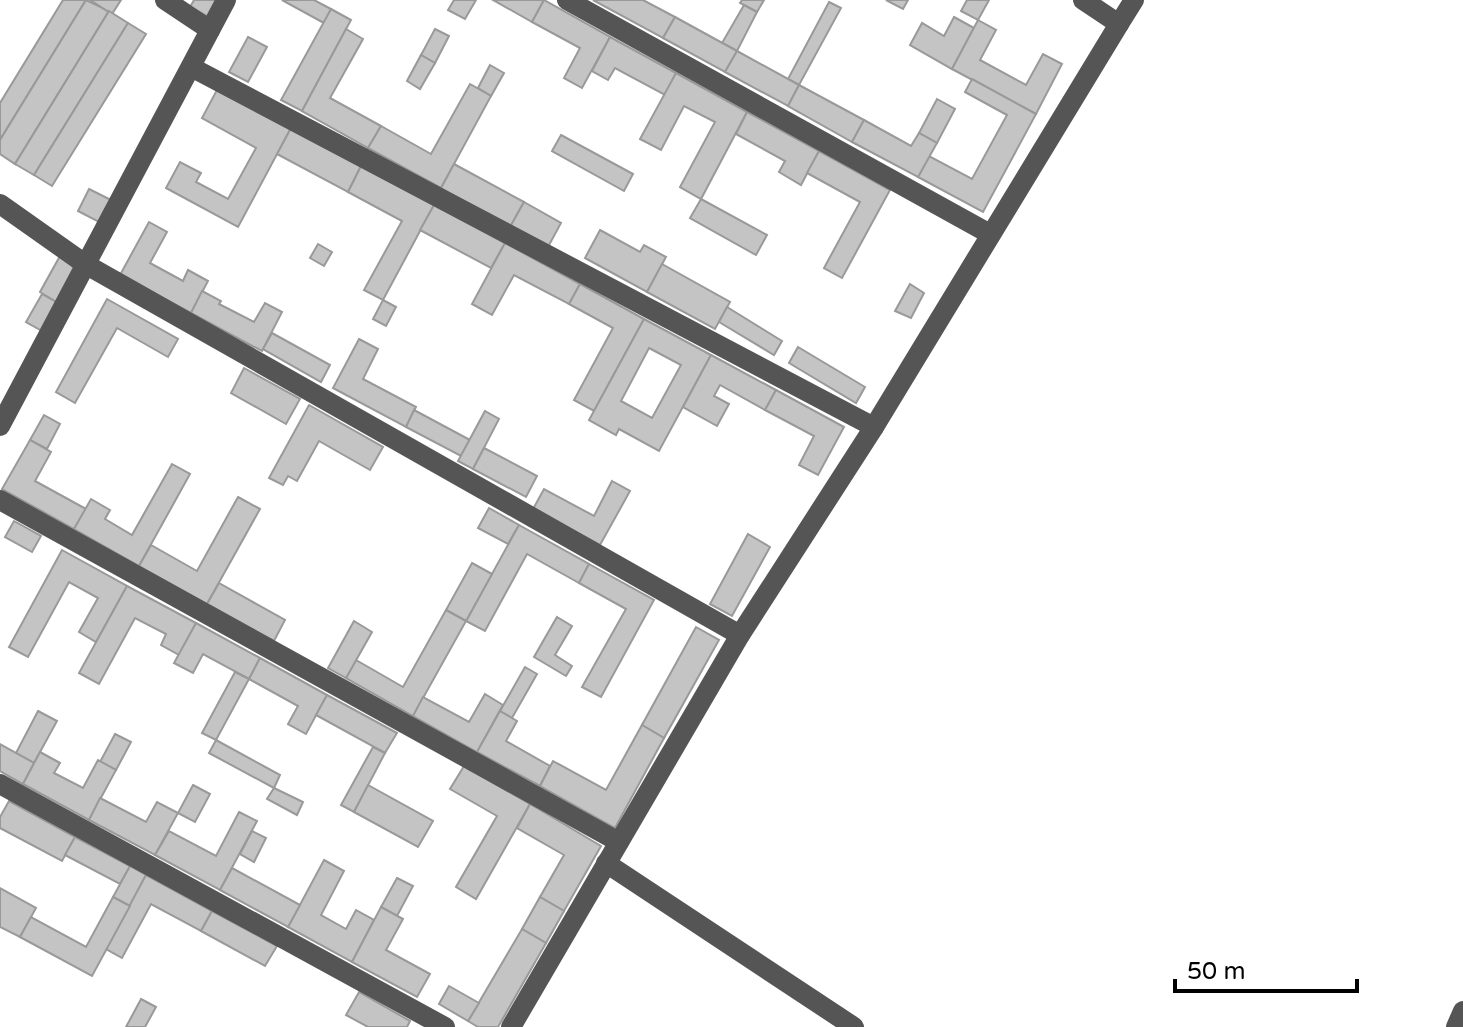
<svg xmlns="http://www.w3.org/2000/svg" width="1463" height="1027" font-family="'Varela Round',sans-serif">
  <rect width="100%" height="100%" fill="#fff"/>
  <g fill="#c4c4c4" stroke="#999" stroke-width="2" fill-rule="evenodd">
    <polygon points="63,0 86,0 0,140 0,103"/>
    <polygon points="86,0 109,11 15,164 0,154 0,140"/>
    <polygon points="90,0 121,0 112,14"/>
    <polygon points="194,0 219,0 210,18 190,7"/>
    <polygon points="282,0 314,0 331,9 324,23"/>
    <polygon points="454,0 476,0 465,19 448,10"/>
    <polygon points="493,0 544,0 532,22"/>
    <polygon points="544,0 610,37 582,88 564,78 580,48 532,22"/>
    <polygon points="593,0 643,0 675,17 663,38"/>
    <polygon points="742,0 764,0 757,12 740,3"/>
    <polygon points="886,0 908,0 903,9"/>
    <polygon points="967,0 989,0 978,20 961,11"/>
    <polygon points="829,2 841,8 799,85 788,79"/>
    <polygon points="744,5 757,12 737,51 722,43"/>
    <polygon points="331,9 351,20 302,111 281,100"/>
    <polygon points="109,11 128,23 34,175 15,164"/>
    <polygon points="675,17 737,51 725,72 663,38"/>
    <polygon points="954,17 974,28 952,69 910,45 922,23 944,36"/>
    <polygon points="978,20 996,30 980,60 1026,85 1043,54 1062,64 1036,114 952,69"/>
    <polygon points="128,23 146,34 52,186 34,175"/>
    <polygon points="346,29 363,39 330,98 381,126 368,148 302,111"/>
    <polygon points="435,29 449,36 435,63 421,55"/>
    <polygon points="248,37 267,47 248,82 229,72"/>
    <polygon points="610,37 676,73 665,95 615,68 608,80 592,71"/>
    <polygon points="737,51 799,85 788,106 725,72"/>
    <polygon points="421,55 435,63 420,89 407,81"/>
    <polygon points="490,65 504,73 491,96 478,88"/>
    <polygon points="676,73 747,112 701,199 680,187 715,122 684,106 661,150 640,139"/>
    <polygon points="972,79 1036,114 983,212 918,177 929,156 972,179 1007,115 965,92"/>
    <polygon points="470,84 491,96 441,188 368,148 381,126 431,154"/>
    <polygon points="799,85 864,120 852,142 788,106"/>
    <polygon points="218,88 291,128 238,227 166,188 180,162 201,173 196,182 228,199 256,148 202,118"/>
    <polygon points="937,99 955,109 937,143 919,133"/>
    <polygon points="747,112 819,151 801,185 779,172 785,161 736,134"/>
    <polygon points="864,120 911,146 919,133 937,143 918,177 852,142"/>
    <polygon points="291,128 361,166 348,192 277,154"/>
    <polygon points="561,135 633,174 624,191 552,151"/>
    <polygon points="819,151 890,190 842,278 824,268 860,202 807,173"/>
    <polygon points="454,164 524,202 510,227 441,188"/>
    <polygon points="361,166 434,205 383,300 364,290 402,221 348,192"/>
    <polygon points="89,189 111,200 99,222 78,211"/>
    <polygon points="701,199 767,235 756,255 690,218"/>
    <polygon points="524,202 561,223 548,247 510,227"/>
    <polygon points="434,205 505,243 491,268 420,230"/>
    <polygon points="149,222 167,232 150,263 183,281 188,270 208,281 191,313 120,275"/>
    <polygon points="600,230 640,252 644,245 666,257 647,292 585,258"/>
    <polygon points="505,243 580,284 569,304 514,275 492,315 472,304"/>
    <polygon points="318,244 332,252 324,266 310,258"/>
    <polygon points="60,256 78,267 58,303 40,292"/>
    <polygon points="662,264 730,302 715,329 647,292"/>
    <polygon points="580,284 644,319 594,411 574,400 613,328 569,304"/>
    <polygon points="910,284 924,293 911,318 895,311"/>
    <polygon points="202,291 221,301 219,304 254,322 265,303 282,312 262,351 191,313"/>
    <polygon points="42,294 58,303 42,331 26,322"/>
    <polygon points="107,299 178,339 168,357 117,328 75,403 56,392"/>
    <polygon points="383,300 396,307 386,326 373,319"/>
    <polygon points="727,307 782,341 774,355 719,322"/>
    <path d="M644 319 711 355 659 451 619 429 616 435 589 420ZM649 348 681 365 652 418 621 401Z"/>
    <polygon points="272,333 330,365 321,382 263,349"/>
    <polygon points="359,339 378,349 363,379 416,407 406,427 333,388"/>
    <polygon points="798,347 865,387 856,403 789,363"/>
    <polygon points="711,355 776,390 765,410 720,385 714,396 729,404 717,426 683,407"/>
    <polygon points="244,368 300,399 286,424 231,393"/>
    <polygon points="776,390 844,427 818,475 799,465 814,436 765,410"/>
    <polygon points="309,405 383,447 370,470 319,441 297,481 288,476 283,485 269,478"/>
    <polygon points="414,410 470,440 461,456 406,427"/>
    <polygon points="485,411 499,419 473,469 458,461"/>
    <polygon points="44,415 60,424 47,449 30,440"/>
    <polygon points="30,440 51,452 35,481 86,509 74,529 2,489"/>
    <polygon points="484,448 537,476 526,497 473,469"/>
    <polygon points="172,464 190,474 139,566 74,529 91,499 110,510 105,519 132,535"/>
    <polygon points="612,481 630,491 600,545 533,509 544,489 594,516"/>
    <polygon points="238,497 260,509 207,604 139,566 151,545 197,571"/>
    <polygon points="489,508 519,525 508,544 478,528"/>
    <polygon points="14,521 41,536 32,552 5,537"/>
    <polygon points="519,525 589,564 579,583 527,554 485,631 466,621"/>
    <polygon points="748,534 770,547 732,616 710,604"/>
    <polygon points="62,550 127,586 96,642 79,632 98,598 69,582 28,657 9,647"/>
    <polygon points="472,563 492,574 466,621 446,610"/>
    <polygon points="589,564 654,600 601,697 582,687 626,609 579,583"/>
    <polygon points="219,583 285,620 274,641 207,604"/>
    <polygon points="127,586 196,623 179,655 161,645 166,634 135,618 99,684 79,673"/>
    <polygon points="446,610 466,621 413,716 346,678 356,660 403,687"/>
    <polygon points="557,617 572,626 555,655 572,666 566,676 534,657"/>
    <polygon points="354,621 372,632 346,678 328,668"/>
    <polygon points="196,623 260,658 249,679 203,654 193,673 174,663"/>
    <polygon points="696,627 719,640 664,738 642,725"/>
    <polygon points="260,658 327,695 306,734 288,724 298,706 249,679"/>
    <polygon points="525,667 537,674 512,718 500,711"/>
    <polygon points="235,672 249,679 216,740 202,733"/>
    <polygon points="485,694 503,705 477,752 413,716 423,697 469,722"/>
    <polygon points="327,695 397,733 385,753 316,715"/>
    <polygon points="38,711 57,721 34,763 16,753"/>
    <polygon points="500,711 517,721 506,741 550,766 540,786 477,752"/>
    <polygon points="642,725 664,738 615,828 540,786 553,761 606,790"/>
    <polygon points="115,734 131,742 116,770 100,762"/>
    <polygon points="216,740 280,775 274,788 209,753"/>
    <polygon points="0,744 34,763 23,784 0,771"/>
    <polygon points="373,747 385,753 354,812 341,805"/>
    <polygon points="40,752 60,763 54,773 83,788 98,760 116,770 89,820 23,784"/>
    <polygon points="464,766 530,804 476,899 456,887 497,816 450,789"/>
    <polygon points="193,785 210,794 195,822 178,813"/>
    <polygon points="368,785 433,821 418,847 354,812"/>
    <polygon points="274,788 303,802 297,815 267,799"/>
    <polygon points="100,798 146,822 157,802 178,813 155,855 89,820"/>
    <polygon points="9,801 75,837 62,861 0,828 0,817"/>
    <polygon points="530,804 601,846 564,911 540,897 564,855 517,828"/>
    <polygon points="239,812 257,821 220,890 155,855 169,831 216,856"/>
    <polygon points="252,831 266,838 254,862 240,854"/>
    <polygon points="75,837 130,866 120,884 65,855"/>
    <polygon points="324,860 344,871 321,915 346,929 356,910 374,920 352,962 288,927"/>
    <polygon points="130,866 146,875 130,906 113,897"/>
    <polygon points="232,868 300,905 288,927 220,890"/>
    <polygon points="146,875 212,911 201,931 151,904 122,958 106,949"/>
    <polygon points="397,878 413,886 397,916 381,907"/>
    <polygon points="0,888 36,908 20,937 0,927"/>
    <polygon points="113,897 130,906 92,976 20,937 31,917 86,947"/>
    <polygon points="540,897 564,911 546,943 522,929"/>
    <polygon points="381,907 403,919 386,950 430,974 417,997 352,962"/>
    <polygon points="212,911 277,946 265,966 201,931"/>
    <polygon points="522,929 546,943 498,1027 478,1027 468,1021"/>
    <polygon points="449,986 479,1003 468,1021 439,1004"/>
    <polygon points="359,992 410,1021 407,1027 368,1027 346,1015"/>
    <polygon points="141,999 156,1007 145,1027 126,1027"/>
  </g>
  <g fill="none" stroke-linecap="round" stroke-linejoin="round">
    <g stroke="#555" stroke-width="20">
      <polyline points="165,0 210,30"/>
      <polyline points="567,0 990,234"/>
      <polyline points="1119,24 1134,0"/>
      <polyline points="191,67 874,427"/>
      <polyline points="0,204 85,264 740,635"/>
      <polyline points="0,426 226,0"/>
      <polyline points="0,500 619,842"/>
      <polyline points="0,784 445,1027"/>
      <polyline points="606,863 854,1027"/>
      <polyline points="511,1027 740,635 874,427 1119,24 1083,0"/>
      <polyline points="1456,1027 1463,1011"/>
    </g>
  </g>
  <path d="M1175 979v12h182v-12" fill="none" stroke="#000000" stroke-width="4"/>
  <text x="1187" y="979" font-size="24" fill="#000000" stroke="#ffffff" stroke-width="6" paint-order="stroke">50 m</text>
</svg>
